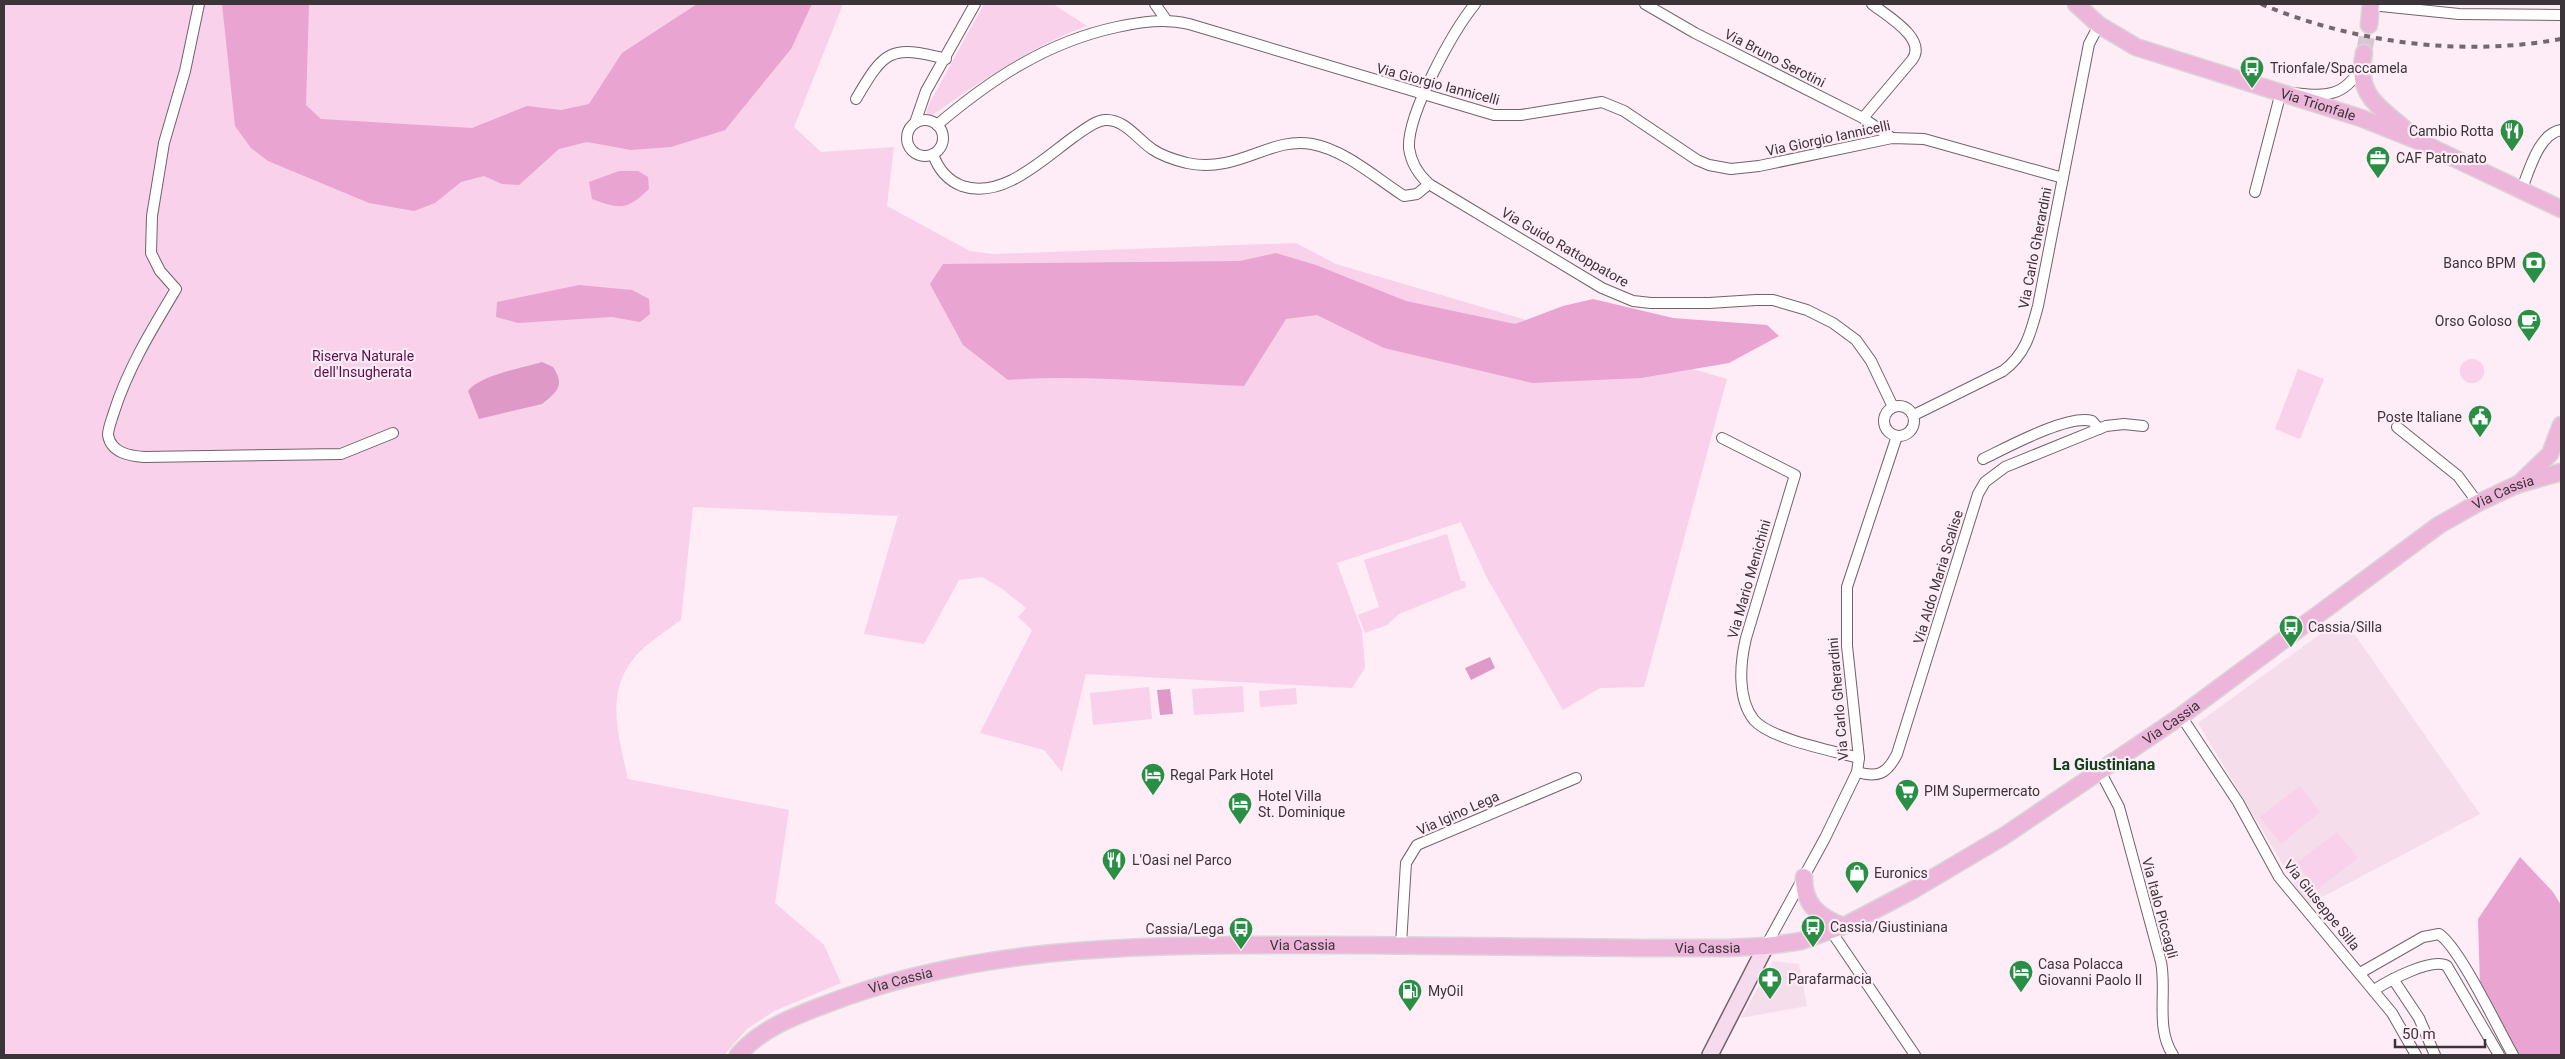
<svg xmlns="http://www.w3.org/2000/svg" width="2565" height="1059" font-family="Roboto,sans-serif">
  <rect width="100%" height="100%" fill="#feecf7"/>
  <g fill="#f5ddeb">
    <polygon points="2327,629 2355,635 2480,814 2309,904 2301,895 2198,723"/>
    <polygon points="1773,961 1799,964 1807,1006 1741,1018"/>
  </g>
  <g fill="#f9d1ea">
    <path d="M4 4H843L794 127 821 152 894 147 887 206 970 251 993 254 1296 243 1336 264 1727 379 1644 687 1600 688 1563 710 1487 578 1461 522 1337 563 1362 631 1365 668 1352 688 1086 674 1062 772 1044 750 980 733 1032 630 1018 617 1026 608 1001 588 982 577 959 580 924 644 864 634 898 516 693 507 681 620C670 628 658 636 647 645 602 683 617 729 628 779L789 810 775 903 824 945 841 983 774 1011 747 1029 724 1055H4Z"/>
    <path d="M984 4H1053L1087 26C1029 47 981 81 931 116L926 113 929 104Z"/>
    <circle cx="2472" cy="371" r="12"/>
    <polygon points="2298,369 2324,379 2300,439 2275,429"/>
    <polygon points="1447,534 1461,581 1465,581 1466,587 1399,614 1387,625 1365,633 1358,615 1379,607 1364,560"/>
    <polygon points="1243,686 1244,712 1194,715 1192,689"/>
    <polygon points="1149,687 1152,719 1093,725 1090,693"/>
    <polygon points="1296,688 1297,704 1260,707 1259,691"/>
    <polygon points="2300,786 2320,812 2281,844 2260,817"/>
    <polygon points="2337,832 2358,858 2318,889 2297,863"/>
  </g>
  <g fill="#e9a4d1">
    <polygon points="222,4 309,4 306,105 321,119 472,128 527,106 561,110 589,104 622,53 697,4 812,4 791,49 725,130 671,147 631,150 587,142 559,149 519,185 502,184 484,176 461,182 435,203 414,211 369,203 268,161 251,148 235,126"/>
    <path d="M619 171H638L648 177 649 189C626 211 620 209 592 199L589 182Z"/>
    <path d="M1276 253 1316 265 1406 301 1515 324 1563 306 1593 299 1673 318 1767 325 1779 336 1729 363 1641 378 1532 383 1384 348 1317 315 1286 319 1244 386C1165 383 1087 374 1008 380L963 345 930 284 943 264 1240 261Z"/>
    <polygon points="579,285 632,290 649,299 650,314 640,322 612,317 518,323 496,317 497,302"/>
    <polygon points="2520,857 2553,892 2561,905 2561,1055 2517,1055 2480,987 2478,919"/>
  </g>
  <g fill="#de99c6">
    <path d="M542 362 553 367C565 385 558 391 542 404L479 419 468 391C480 375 523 368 542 362Z"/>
    <polygon points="1490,657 1495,668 1471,680 1465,668"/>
    <polygon points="1170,689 1173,714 1160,715 1157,690"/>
  </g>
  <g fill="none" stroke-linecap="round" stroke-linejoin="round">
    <polyline stroke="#d7c7d1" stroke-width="16" stroke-dasharray="16 8" stroke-linecap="butt" points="2364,53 2369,25"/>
    <defs>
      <g id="street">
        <path d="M199 4 185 71 164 143 152 216 151 253 160 271 176 289C152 329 128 368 114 412 112 419 108 428 108 435 111 453 130 456 144 457L341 454 393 433"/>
        <polyline points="1155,4 1167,21"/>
        <path d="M1475 4C1453 31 1407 114 1409 148 1411 163 1419 175 1429 184L1602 288 1633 301 1651 303H1709L1756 300H1773L1807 310 1833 323 1856 340 1871 361 1893 407"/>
        <polyline points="1645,4 1695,33 1863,118 1892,138"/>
        <polyline points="2371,5 2459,14 2561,15"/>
        <path d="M856 99C884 51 890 44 946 59"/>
        <path d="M1863 118 1912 60C1928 39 1887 16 1872 4"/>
        <circle cx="925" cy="138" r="18"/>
        <polyline points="915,123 926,91 975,4"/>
        <path d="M937 125C991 79 1047 42 1117 27 1141 22 1164 18 1189 24L1494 115H1521L1602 102 1624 111 1697 160 1709 165 1731 169 1759 166 1892 138 1924 139 2063 178"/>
        <path d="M933 154C938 169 947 180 962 186 1003 200 1044 158 1075 136 1084 130 1094 121 1105 120 1125 119 1137 139 1152 149 1162 156 1175 160 1187 163 1238 174 1270 136 1312 144 1345 150 1376 178 1404 196L1417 194 1429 184"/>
        <path d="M2521 191C2529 172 2538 134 2561 130"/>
        <path d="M2255 192 2281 92C2316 94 2341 104 2361 67"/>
        <circle cx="1899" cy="421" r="15"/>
        <path d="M1914 415 2003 371C2026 354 2031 332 2038 306L2089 44 2099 25"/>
        <polyline points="2397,427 2458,476 2478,503"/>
        <path d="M1722 438 1795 475 1746 638C1740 663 1737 699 1754 720 1770 739 1834 751 1859 758"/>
        <path d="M1983 459C2006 448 2068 414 2092 421L2099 429"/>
        <polyline points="2181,716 2238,802 2279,877 2392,1013 2416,1055"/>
        <path d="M2100 771 2119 807 2161 962C2167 992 2155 1028 2173 1055"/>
        <path d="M1857 772C1878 778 1887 774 1897 754L1978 494 1985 482 2005 467 2106 426 2124 424 2143 426"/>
        <polyline points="1831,931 1915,1055"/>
        <polyline points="1401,944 1406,863 1417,845 1576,778"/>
        <polyline points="1766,946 1825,838 1857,772 1859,758 1847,646 1847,587 1897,436"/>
        <path d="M2360 973 2423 937 2439 934C2460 948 2498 1029 2513 1055"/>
        <polyline points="2393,979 2419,1018 2435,1055"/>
        <path d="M2374 990C2388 981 2432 957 2447 966L2499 1055"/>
      </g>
      <polyline id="secondary" points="1710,1055 1766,946"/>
      <g id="primary">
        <path id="s1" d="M2076 4 2099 25 2136 47 2361 118 2416 140 2561 209"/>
        <polyline points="2369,25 2371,4"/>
        <path d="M2364 53C2355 97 2380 106 2409 133"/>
        <polyline points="2522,481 2550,454 2561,425"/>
        <path d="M1804 877C1803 904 1819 917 1843 926"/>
        <path id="s2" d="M738 1055C761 1029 792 1017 824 1005 971 947 1129 945 1285 945 1432 944 1579 949 1727 948L1766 946 1801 941 1848 924 1911 891 2004 836 2181 716 2439 525 2478 503 2516 485 2561 472"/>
      </g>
    </defs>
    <use href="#street" stroke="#71626b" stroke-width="12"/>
    <use href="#secondary" stroke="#71626b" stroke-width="18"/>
    <use href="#primary" stroke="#d8d6d7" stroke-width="19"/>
    <use href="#street" stroke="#fff" stroke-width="10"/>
    <use href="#secondary" stroke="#f6daed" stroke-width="15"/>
    <use href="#primary" stroke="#eeb5db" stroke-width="16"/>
    <path stroke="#72686e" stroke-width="4" stroke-dasharray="6 6" stroke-linecap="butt" d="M2261 4C2354 43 2462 57 2561 39"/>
  </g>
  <defs>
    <symbol id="bus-pin" viewBox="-11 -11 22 30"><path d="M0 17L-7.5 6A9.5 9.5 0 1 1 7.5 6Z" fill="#288f45" stroke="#feecf7"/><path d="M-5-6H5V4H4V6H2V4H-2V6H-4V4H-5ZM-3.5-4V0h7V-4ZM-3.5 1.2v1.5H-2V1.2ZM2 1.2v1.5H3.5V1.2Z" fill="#fff"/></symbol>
    <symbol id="restaurant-pin" viewBox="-11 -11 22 30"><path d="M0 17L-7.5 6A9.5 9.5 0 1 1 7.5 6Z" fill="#288f45" stroke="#feecf7"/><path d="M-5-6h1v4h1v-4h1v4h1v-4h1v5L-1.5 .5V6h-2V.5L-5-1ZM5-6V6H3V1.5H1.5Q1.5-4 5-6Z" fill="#fff"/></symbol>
    <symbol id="office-pin" viewBox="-11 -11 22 30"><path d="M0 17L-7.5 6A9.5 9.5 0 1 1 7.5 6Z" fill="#288f45" stroke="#feecf7"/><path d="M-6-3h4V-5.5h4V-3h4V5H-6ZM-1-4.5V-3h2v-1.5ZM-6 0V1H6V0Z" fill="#fff"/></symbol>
    <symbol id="bank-pin" viewBox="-11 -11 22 30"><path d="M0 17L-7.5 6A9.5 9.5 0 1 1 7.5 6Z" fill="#288f45" stroke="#feecf7"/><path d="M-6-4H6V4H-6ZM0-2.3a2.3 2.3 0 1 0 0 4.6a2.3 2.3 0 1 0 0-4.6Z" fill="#fff"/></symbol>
    <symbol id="cafe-pin" viewBox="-11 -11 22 30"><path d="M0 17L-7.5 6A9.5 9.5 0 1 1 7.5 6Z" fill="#288f45" stroke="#feecf7"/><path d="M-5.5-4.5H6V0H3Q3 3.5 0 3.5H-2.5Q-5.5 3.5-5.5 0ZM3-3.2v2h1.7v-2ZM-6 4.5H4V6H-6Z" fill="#fff"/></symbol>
    <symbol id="civic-pin" viewBox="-11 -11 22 30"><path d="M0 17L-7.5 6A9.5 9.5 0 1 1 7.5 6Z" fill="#288f45" stroke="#feecf7"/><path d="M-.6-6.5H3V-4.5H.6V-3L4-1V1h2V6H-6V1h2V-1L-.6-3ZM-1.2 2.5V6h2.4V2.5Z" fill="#fff"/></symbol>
    <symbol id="hotel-pin" viewBox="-11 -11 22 30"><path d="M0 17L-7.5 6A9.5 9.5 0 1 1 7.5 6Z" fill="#288f45" stroke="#feecf7"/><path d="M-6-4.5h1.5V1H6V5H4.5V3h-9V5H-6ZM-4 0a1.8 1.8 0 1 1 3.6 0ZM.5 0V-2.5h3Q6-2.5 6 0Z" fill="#fff"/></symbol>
    <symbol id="supermarket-pin" viewBox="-11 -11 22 30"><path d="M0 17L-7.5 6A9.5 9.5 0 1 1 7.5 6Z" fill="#288f45" stroke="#feecf7"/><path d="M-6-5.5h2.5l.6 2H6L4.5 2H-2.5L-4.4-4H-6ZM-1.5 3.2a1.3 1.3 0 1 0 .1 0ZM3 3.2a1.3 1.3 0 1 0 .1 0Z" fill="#fff"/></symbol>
    <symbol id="shop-pin" viewBox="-11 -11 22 30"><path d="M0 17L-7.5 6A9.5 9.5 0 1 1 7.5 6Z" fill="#288f45" stroke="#feecf7"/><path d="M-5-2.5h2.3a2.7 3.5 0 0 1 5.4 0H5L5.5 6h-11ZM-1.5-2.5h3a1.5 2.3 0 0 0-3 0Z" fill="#fff"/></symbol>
    <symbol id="pharmacy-pin" viewBox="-11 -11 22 30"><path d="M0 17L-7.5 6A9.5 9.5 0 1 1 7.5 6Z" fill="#288f45" stroke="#feecf7"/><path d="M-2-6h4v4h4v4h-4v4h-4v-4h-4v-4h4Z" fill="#fff"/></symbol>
    <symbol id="fuel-pin" viewBox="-11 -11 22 30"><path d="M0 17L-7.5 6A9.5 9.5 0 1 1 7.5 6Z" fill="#288f45" stroke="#feecf7"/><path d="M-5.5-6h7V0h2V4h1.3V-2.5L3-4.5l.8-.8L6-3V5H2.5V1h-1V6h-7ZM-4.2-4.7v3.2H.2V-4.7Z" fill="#fff"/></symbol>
  </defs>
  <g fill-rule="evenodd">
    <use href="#bus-pin" x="2238" y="54" width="28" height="38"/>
    <use href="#restaurant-pin" x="2498" y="117" width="28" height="38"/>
    <use href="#office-pin" x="2364" y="144" width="28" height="38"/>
    <use href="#bank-pin" x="2520" y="249" width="28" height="38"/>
    <use href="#cafe-pin" x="2515" y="307" width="28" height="38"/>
    <use href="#civic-pin" x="2466" y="403" width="28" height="38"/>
    <use href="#bus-pin" x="2277" y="613" width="28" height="38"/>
    <use href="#hotel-pin" x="1139" y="761" width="28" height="38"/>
    <use href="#supermarket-pin" x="1893" y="777" width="28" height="38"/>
    <use href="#hotel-pin" x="1226" y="790" width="28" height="38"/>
    <use href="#restaurant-pin" x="1100" y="846" width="28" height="38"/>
    <use href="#shop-pin" x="1843" y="859" width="28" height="38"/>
    <use href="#bus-pin" x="1799" y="913" width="28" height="38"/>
    <use href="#bus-pin" x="1227" y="915" width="28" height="38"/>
    <use href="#hotel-pin" x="2007" y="958" width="28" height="38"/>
    <use href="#pharmacy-pin" x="1756" y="965" width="28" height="38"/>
    <use href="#fuel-pin" x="1396" y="977" width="28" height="38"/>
  </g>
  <g text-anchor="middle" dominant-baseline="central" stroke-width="4.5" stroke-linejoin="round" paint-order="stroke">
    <g font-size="14" fill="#3b3438" stroke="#feecf7">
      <text transform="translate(1775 58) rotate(27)">Via Bruno Serotini</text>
      <text transform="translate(1438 84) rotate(15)">Via Giorgio Iannicelli</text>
      <text stroke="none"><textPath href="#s1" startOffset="265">Via Trionfale</textPath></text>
      <text transform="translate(1828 138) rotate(-12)">Via Giorgio Iannicelli</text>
      <text transform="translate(1565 247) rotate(30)">Via Guido Rattoppatore</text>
      <text transform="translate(2035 248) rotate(-79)">Via Carlo Gherardini</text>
      <text stroke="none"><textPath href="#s2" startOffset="1921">Via Cassia</textPath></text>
      <text transform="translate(1938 577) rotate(-73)">Via Aldo Maria Scalise</text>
      <text transform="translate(1749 579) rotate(-74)">Via Mario Menichini</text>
      <text transform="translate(1838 699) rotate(-95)">Via Carlo Gherardini</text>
      <text stroke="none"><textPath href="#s2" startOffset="1516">Via Cassia</textPath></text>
      <text transform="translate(1458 813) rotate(-24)">Via Igino Lega</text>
      <text transform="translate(2322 905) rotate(51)">Via Giuseppe Silla</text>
      <text transform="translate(2160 908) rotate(75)">Via Italo Piccagli</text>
      <text stroke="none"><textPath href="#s2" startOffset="586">Via Cassia</textPath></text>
      <text stroke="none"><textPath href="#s2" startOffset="991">Via Cassia</textPath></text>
      <text stroke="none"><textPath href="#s2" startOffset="181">Via Cassia</textPath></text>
    </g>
    <g font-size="14" fill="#3b3438" stroke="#feecf7" text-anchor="start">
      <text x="2270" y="68">Trionfale/Spaccamela</text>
      <text x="2494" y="131" text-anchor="end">Cambio Rotta</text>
      <text x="2396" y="158">CAF Patronato</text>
      <text x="2516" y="263" text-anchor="end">Banco BPM</text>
      <text x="2512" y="321" text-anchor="end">Orso Goloso</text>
      <text x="2462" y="417" text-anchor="end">Poste Italiane</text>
      <text x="2308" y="627">Cassia/Silla</text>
      <text x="1170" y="775">Regal Park Hotel</text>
      <text x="1924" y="791">PIM Supermercato</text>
      <text x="1258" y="796">Hotel Villa<tspan x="1258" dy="16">St. Dominique</tspan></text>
      <text x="1132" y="860">L'Oasi nel Parco</text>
      <text x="1874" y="873">Euronics</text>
      <text x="1830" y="927">Cassia/Giustiniana</text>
      <text x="1224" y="929" text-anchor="end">Cassia/Lega</text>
      <text x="2038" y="964">Casa Polacca<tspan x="2038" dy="16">Giovanni Paolo II</tspan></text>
      <text x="1788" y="979">Parafarmacia</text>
      <text x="1428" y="991">MyOil</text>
    </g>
    <g font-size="14" fill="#5d0d49" stroke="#feecf7">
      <text x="363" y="356">Riserva Naturale<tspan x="363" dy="16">dell'Insugherata</tspan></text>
    </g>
    <g font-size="16" font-weight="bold" fill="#11411e" stroke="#feecf7">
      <text x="2104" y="764">La Giustiniana</text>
    </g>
  </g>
  <rect width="2565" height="1059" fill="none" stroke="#3b3438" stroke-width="10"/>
  <path d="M2395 1039v8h90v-8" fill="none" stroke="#3b3438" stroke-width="2.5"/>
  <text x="2402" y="1039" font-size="15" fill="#3b3438" stroke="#feecf7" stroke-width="4" paint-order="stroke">50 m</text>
</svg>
